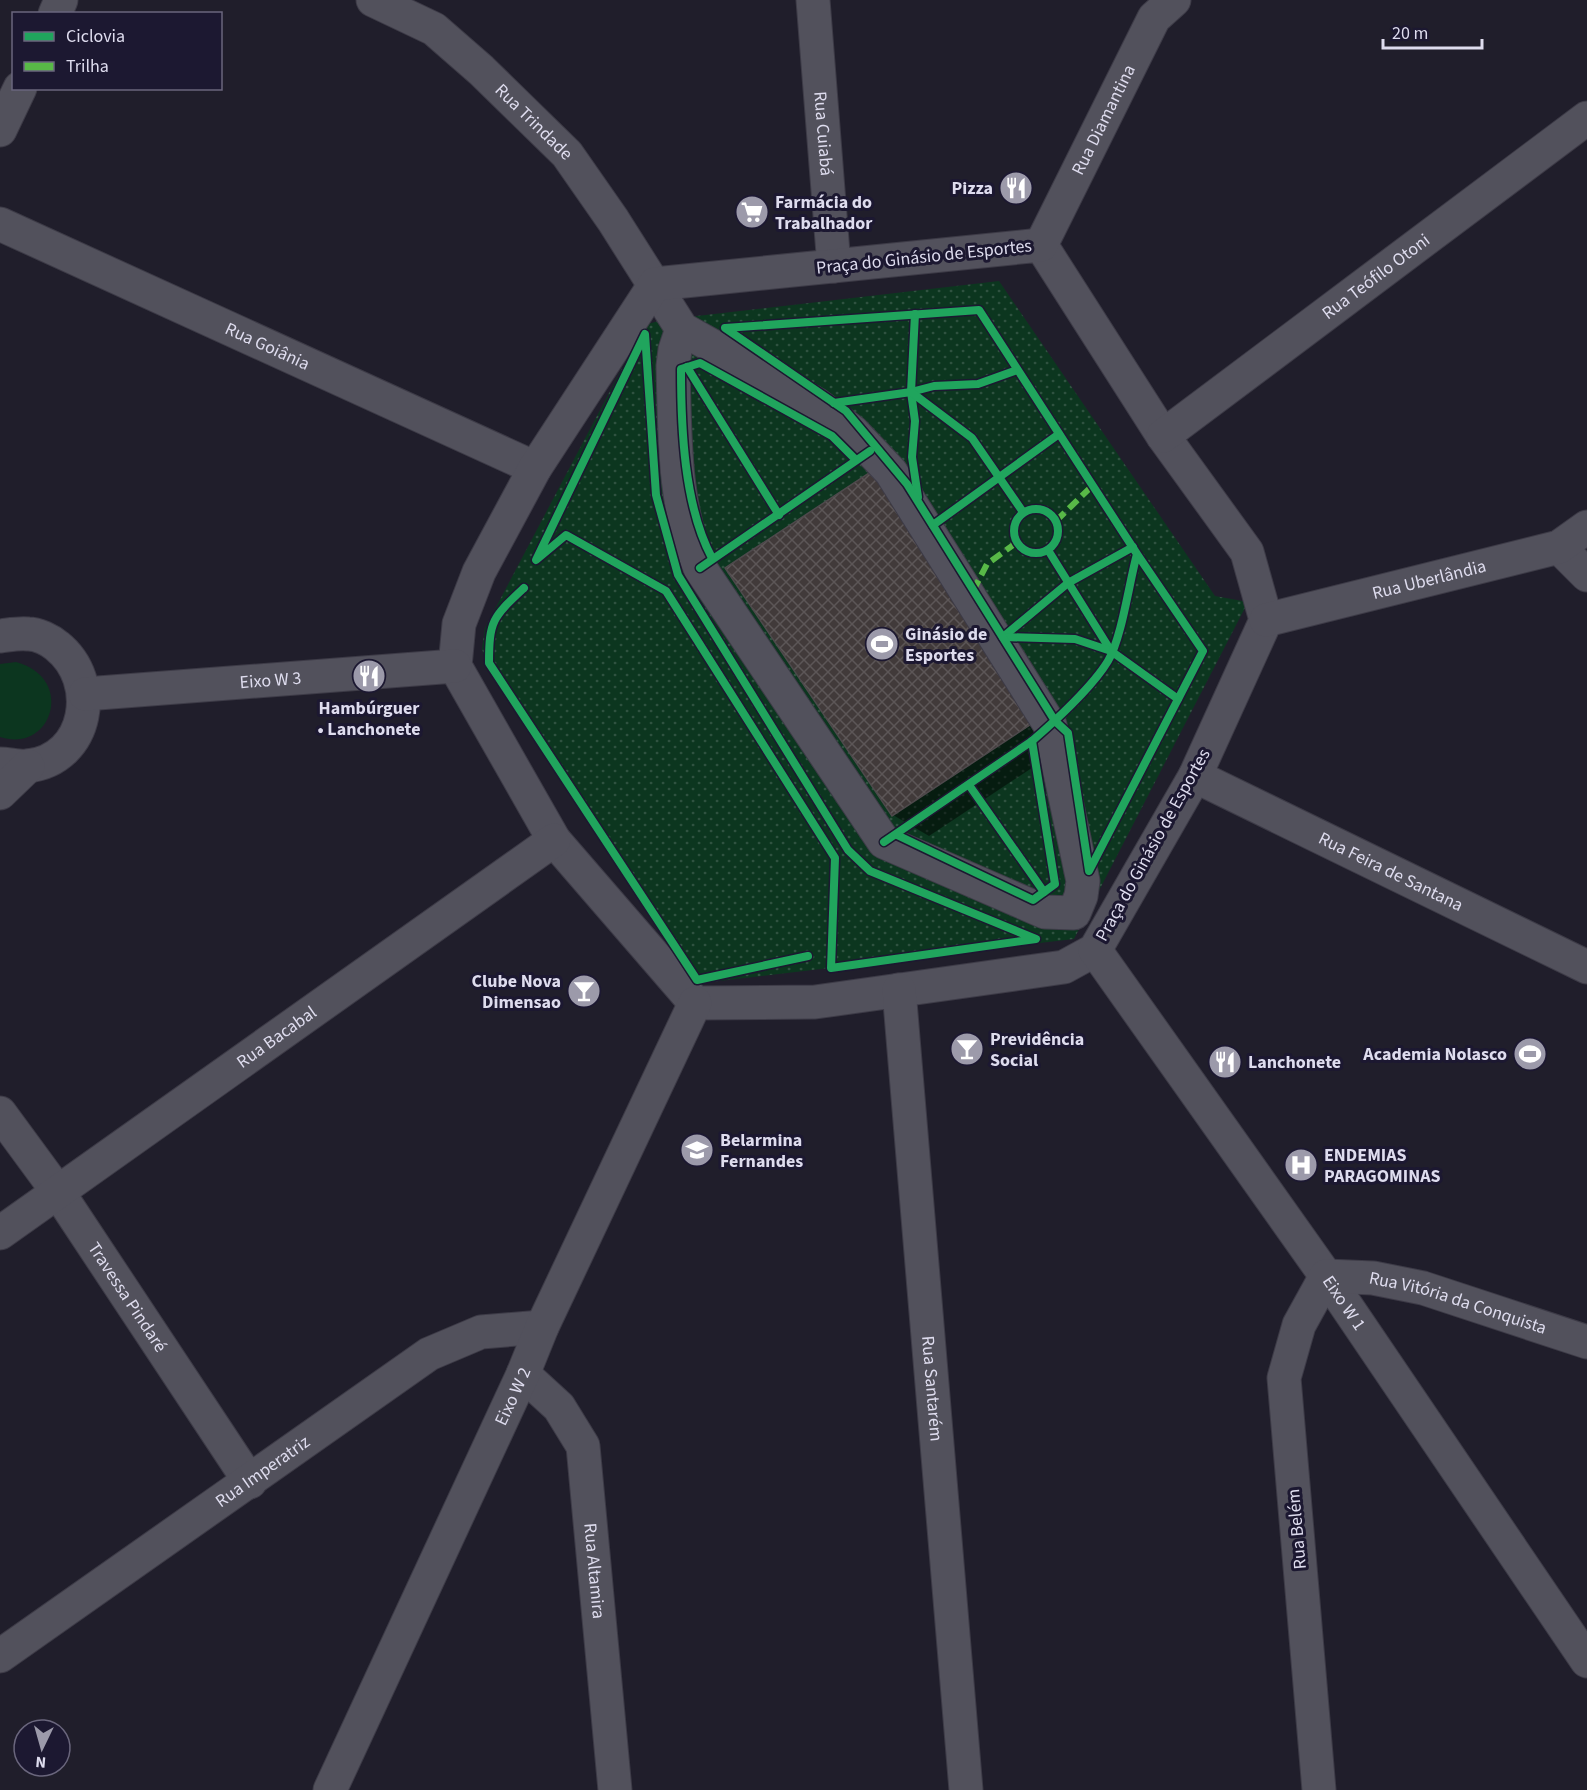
<svg xmlns="http://www.w3.org/2000/svg" width="1587" height="1790" font-family="'Source Sans 3',sans-serif">
  <defs>
    <pattern id="park-dots" width="8" height="8" patternUnits="userSpaceOnUse" patternTransform="scale(1.5)"><rect width="8" height="8" fill="#0c361f"/><path d="M2 2h.1M6 6h.1" fill="none" stroke="#2f5240" stroke-width="1.8" stroke-linecap="round"/></pattern>
    <pattern id="building-cross-hatch" width="8" height="8" patternUnits="userSpaceOnUse" patternTransform="scale(1.5)"><rect width="8" height="8" fill="#413a3a"/><path d="M0 0l8 8M0 8l8-8" fill="none" stroke="#5c5657"/></pattern>
  </defs>
  <rect width="100%" height="100%" fill="#201e2b"/>
  <path fill="#0c361f" d="M16 662C76 678 52 754 0 737V664Z"/>
  <polygon fill="url(#park-dots)" points="999,281 1215,596 1248,602 1074,939 702,983 488,667 482,649 485,628 637,340 648,324 662,320"/>
  <polygon fill="#0007" points="908,493 1074,740 929,836 893,815 727,569"/>
  <polygon fill="url(#building-cross-hatch)" stroke="#4e494c" stroke-width="1.5" points="872,471 1039,719 892,816 725,568"/>
  <g fill="none" stroke-linecap="round" stroke-linejoin="round">
    <defs>
      <g id="minor">
        <path id="s1" d="M373 0 434 29 481 70 567 154 613 220 682 329 816 404 853 432 891 472 1050 725 1083 881 1081 896 1074 913 1045 912 884 842 700 568C673 504 675 435 673 366L675 350 682 329"/>
        <path id="s2" d="M813 0 834 266"/>
        <polyline points="55,14 61,0"/>
        <polyline points="0,130 20,88"/>
        <path id="s3" d="M0 224 535 468"/>
        <polygon points="1041,245 1163,436 1247,552 1266,620 1195,776 1095,950 1064,967 815,1002 695,1003 554,840 455,666 459,624 479,572 535,468 655,284"/>
        <path id="s4" d="M1041 245 1154 18 1174 0"/>
        <path id="s5" d="M1163 436 1587 118"/>
        <polyline points="1559,547 1587,575"/>
        <path id="s6" d="M1266 620 1559 547 1587 527"/>
        <path d="M0 636C9 635 19 633 28 634 38 634 50 640 57 646 101 681 89 759 28 766 19 767 9 764 0 764"/>
        <path id="s7" d="M85 694 455 666"/>
        <path id="s8" d="M1195 776 1587 967"/>
        <polyline points="0,793 28,766"/>
        <path id="s9" d="M1095 950 1326 1276 1587 1661"/>
        <path id="s10" d="M899 990 966 1790"/>
        <path id="s11" d="M0 1113 58 1192 250 1482"/>
        <path id="s12" d="M0 1233 554 840"/>
        <path id="s13" d="M523 1374 559 1407 583 1446 615 1790"/>
        <path id="s14" d="M0 1656 429 1354 481 1332 542 1327"/>
        <path id="s15" d="M330 1790 523 1374 542 1327 695 1003"/>
        <path id="s16" d="M1319 1790 1284 1378 1299 1325 1326 1276 1373 1278 1423 1288 1587 1342"/>
      </g>
    </defs>
    <use href="#minor" stroke="#3d3b47" stroke-width="35"/>
    <use href="#minor" stroke="#52515c" stroke-width="33"/>
    <g stroke="#58b947" stroke-width="6" stroke-dasharray="12 6" stroke-linecap="butt">
      <polyline points="1056,521 1092,486"/>
      <polyline points="973,591 987,564 1016,543"/>
    </g>
    <defs>
      <g id="cycleway">
        <polyline points="915,314 911,392 915,421 912,457 918,497"/>
        <polygon points="645,334 656,495 678,575 848,850 870,871 1036,939 831,968 835,858 666,591 566,535 536,560"/>
        <polyline points="687,367 779,515"/>
        <polyline points="911,392 934,386 978,384 1017,370"/>
        <polyline points="834,403 911,392 972,438 1023,512"/>
        <circle cx="1036" cy="531" r="22"/>
        <polyline points="933,525 1059,434"/>
        <polyline points="1048,550 1111,651 1178,699"/>
        <path d="M712 558C684 506 681 428 681 369L700 363 832 436 855 459"/>
        <polyline points="700,568 870,451"/>
        <path d="M524 588C493 617 489 620 489 663L697 980 808 956"/>
        <polyline points="1003,637 1068,583 1133,547"/>
        <polyline points="1003,637 1075,639 1111,651"/>
        <polyline points="969,785 1044,892"/>
        <polyline points="897,835 1033,900 1055,884 1032,741"/>
        <path d="M884 842 1032 741C1054 722 1093 686 1108 661 1122 637 1129 583 1137 554L979 310 725 328 846 411 907 484 1055 721 1068 733 1089 871 1203 651 1137 554"/>
      </g>
    </defs>
    <use href="#cycleway" stroke="#1c1831" stroke-width="11"/>
    <use href="#cycleway" stroke="#20a55d" stroke-width="8"/>
  </g>
  <defs>
    <symbol id="restaurant-disc" viewBox="-11 -11 22 22"><circle r="9.5" fill="#9c9aaa" stroke="#1c1831"/><path d="M-5-6h1v4h1v-4h1v4h1v-4h1v5L-1.5 .5V6h-2V.5L-5-1ZM5-6V6H3V1.5H1.5Q1.5-4 5-6Z" fill="#fff"/></symbol>
    <symbol id="supermarket-disc" viewBox="-11 -11 22 22"><circle r="9.5" fill="#9c9aaa" stroke="#1c1831"/><path d="M-6-5.5h2.5l.6 2H6L4.5 2H-2.5L-4.4-4H-6ZM-1.5 3.2a1.3 1.3 0 1 0 .1 0ZM3 3.2a1.3 1.3 0 1 0 .1 0Z" fill="#fff"/></symbol>
    <symbol id="stadium-disc" viewBox="-11 -11 22 22"><circle r="9.5" fill="#9c9aaa" stroke="#1c1831"/><path d="M0-5a6.5 5 0 1 0 0 10a6.5 5 0 1 0 0-10ZM-3.5-1.8h7v3.6h-7Z" fill="#fff"/></symbol>
    <symbol id="bar-disc" viewBox="-11 -11 22 22"><circle r="9.5" fill="#9c9aaa" stroke="#1c1831"/><path d="M-6-5H6L.8 .8V4.5H3.5V6h-7V4.5H-.8V.8Z" fill="#fff"/></symbol>
    <symbol id="school-disc" viewBox="-11 -11 22 22"><circle r="9.5" fill="#9c9aaa" stroke="#1c1831"/><path d="M0-5L7-2L0 1L-7-2ZM-4 1L0 2.5L4 1V4Q0 6-4 4Z" fill="#fff"/></symbol>
    <symbol id="hospital-disc" viewBox="-11 -11 22 22"><circle r="9.5" fill="#9c9aaa" stroke="#1c1831"/><path d="M-5-5h3v3.5h4V-5h3V5h-3V1.5h-4V5h-3Z" fill="#fff"/></symbol>
  </defs>
  <g fill-rule="evenodd">
    <use href="#restaurant-disc" x="997" y="169" width="38" height="38"/>
    <use href="#supermarket-disc" x="733" y="193" width="38" height="38"/>
    <use href="#stadium-disc" x="863" y="625" width="38" height="38"/>
    <use href="#restaurant-disc" x="350" y="657" width="38" height="38"/>
    <use href="#bar-disc" x="565" y="972" width="38" height="38"/>
    <use href="#bar-disc" x="948" y="1030" width="38" height="38"/>
    <use href="#stadium-disc" x="1511" y="1035" width="38" height="38"/>
    <use href="#restaurant-disc" x="1206" y="1043" width="38" height="38"/>
    <use href="#school-disc" x="678" y="1131" width="38" height="38"/>
    <use href="#hospital-disc" x="1282" y="1146" width="38" height="38"/>
  </g>
  <g text-anchor="middle" dominant-baseline="central" stroke-width="6" stroke-linejoin="round" paint-order="stroke">
    <g font-size="18" fill="#dedcee" stroke="#1c1831">
      <text stroke="none"><textPath href="#s4" startOffset="140">Rua Diamantina</textPath></text>
      <text stroke="none"><textPath href="#s1" startOffset="204">Rua Trindade</textPath></text>
      <text stroke="none"><textPath href="#s2" startOffset="134">Rua Cuiabá</textPath></text>
      <text transform="translate(924 257) rotate(-6)">Praça do Ginásio de Esportes</text>
      <text stroke="none"><textPath href="#s5" startOffset="266">Rua Teófilo Otoni</textPath></text>
      <text stroke="none"><textPath href="#s3" startOffset="294">Rua Goiânia</textPath></text>
      <text stroke="none"><textPath href="#s6" startOffset="168">Rua Uberlândia</textPath></text>
      <text stroke="none"><textPath href="#s7" startOffset="186">Eixo W 3</textPath></text>
      <text transform="translate(1153 845) rotate(-61)">Praça do Ginásio de Esportes</text>
      <text stroke="none"><textPath href="#s8" startOffset="218">Rua Feira de Santana</textPath></text>
      <text stroke="none"><textPath href="#s12" startOffset="339">Rua Bacabal</textPath></text>
      <text stroke="none"><textPath href="#s11" startOffset="224">Travessa Pindaré</textPath></text>
      <text stroke="none"><textPath href="#s9" startOffset="432">Eixo W 1</textPath></text>
      <text stroke="none"><textPath href="#s16" startOffset="660">Rua Vitória da Conquista</textPath></text>
      <text stroke="none"><textPath href="#s10" startOffset="400">Rua Santarém</textPath></text>
      <text stroke="none"><textPath href="#s15" startOffset="434">Eixo W 2</textPath></text>
      <text stroke="none"><textPath href="#s14" startOffset="321">Rua Imperatriz</textPath></text>
      <text transform="translate(1297 1529) rotate(-95)">Rua Belém</text>
      <text stroke="none"><textPath href="#s13" startOffset="220">Rua Altamira</textPath></text>
    </g>
    <g font-size="18" font-weight="bold" fill="#dedcee" stroke="#1c1831" text-anchor="start">
      <text x="993" y="188" text-anchor="end">Pizza</text>
      <text x="775" y="202">Farmácia do<tspan x="775" dy="21">Trabalhador</tspan></text>
      <text x="905" y="634">Ginásio de<tspan x="905" dy="21">Esportes</tspan></text>
      <text x="369" y="708" text-anchor="middle">Hambúrguer<tspan x="369" dy="21">• Lanchonete</tspan></text>
      <text x="561" y="981" text-anchor="end">Clube Nova<tspan x="561" dy="21">Dimensao</tspan></text>
      <text x="990" y="1039">Previdência<tspan x="990" dy="21">Social</tspan></text>
      <text x="1507" y="1054" text-anchor="end">Academia Nolasco</text>
      <text x="1248" y="1062">Lanchonete</text>
      <text x="720" y="1140">Belarmina<tspan x="720" dy="21">Fernandes</tspan></text>
      <text x="1324" y="1155">ENDEMIAS<tspan x="1324" dy="21">PARAGOMINAS</tspan></text>
    </g>
  </g>
  <rect x="12" y="12" width="210" height="78" fill="#1c1831" stroke="#6a667d" stroke-width="1.5"/>
  <rect x="24" y="32" width="30" height="9" fill="#20a55d" stroke="#6a667d" stroke-width="1.5"/>
  <text x="66" y="42" font-size="18" fill="#dedcee">Ciclovia</text>
  <rect x="24" y="62" width="30" height="9" fill="#58b947" stroke="#6a667d" stroke-width="1.5"/>
  <text x="66" y="72" font-size="18" fill="#dedcee">Trilha</text>
  <g transform="translate(42 1748) rotate(185)"><circle r="28" fill="#1c1831" stroke="#6a667d" stroke-width="1.5"/>
  <path d="M0-4.5L10 22L0 15L-10 22Z" fill="#9c9aaa"/>
  <text y="-9" font-size="16" font-weight="bold" text-anchor="middle" fill="#dedcee">N</text>
  </g>
  <path d="M1383 39v9h99v-9" fill="none" stroke="#dedcee" stroke-width="3"/>
  <text x="1392" y="39" font-size="18" fill="#dedcee" stroke="#1c1831" stroke-width="4.5" paint-order="stroke">20 m</text>
</svg>
